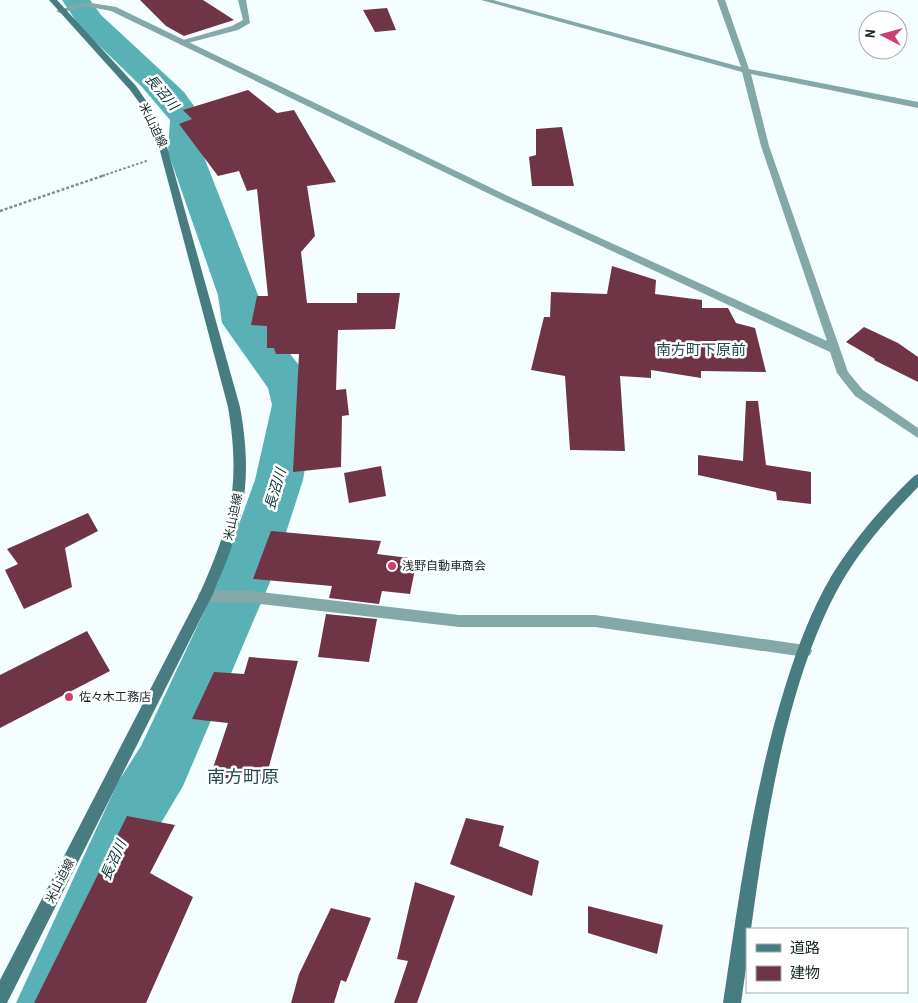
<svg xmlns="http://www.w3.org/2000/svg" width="918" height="1003" font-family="'Archivo Narrow','Noto Sans JP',sans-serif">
  <rect width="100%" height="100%" fill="#f5fefe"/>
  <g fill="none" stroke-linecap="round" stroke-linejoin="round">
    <polygon fill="#59b1b6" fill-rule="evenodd" points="62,0 90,0 101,15 184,92 204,120 202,152 258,295 263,320 306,374 312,385 316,405 303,480 270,582 183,786 161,823 86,1003 16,1003 118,782 141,746 218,582 255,480 272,405 268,388 222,323 218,295 168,152 170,120 142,87 80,27"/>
  </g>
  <g fill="#6f3546">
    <polygon points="140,0 203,0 234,20 184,36 166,26"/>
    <polygon points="387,8 396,30 375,32 363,10"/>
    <polygon points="248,90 277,113 294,110 336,182 307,186 315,236 301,252 307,303 357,303 357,293 400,293 395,329 338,330 336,390 346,389 349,415 342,416 341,467 293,472 299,354 276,354 274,348 267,348 267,326 251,325 257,296 268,296 257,189 247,191 239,171 218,176 179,124 192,119 183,110"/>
    <polygon points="562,127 574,186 532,186 529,157 536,155 536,129"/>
    <polygon points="612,266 656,280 655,294 702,300 702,308 728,308 736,323 755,328 766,372 701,371 701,378 651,370 651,378 620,376 625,451 570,450 565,376 531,370 544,317 550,317 551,292 607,294"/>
    <polygon points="864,327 898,343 918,357 918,382 874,360 875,359 846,342"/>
    <polygon points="746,401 758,401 766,465 811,472 811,504 777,500 776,492 698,475 698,455 743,461"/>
    <polygon points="381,466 386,496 349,503 344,473"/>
    <polygon points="88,513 98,531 65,548 72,587 24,609 5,570 18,564 7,549"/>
    <polygon points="271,531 381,541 377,554 417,559 410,594 382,591 379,604 329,598 332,586 253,579"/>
    <polygon points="326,614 377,619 369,662 318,657"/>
    <polygon points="87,631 110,671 0,728 0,675"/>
    <polygon points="249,657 298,661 265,781 210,777 228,723 192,719 214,672 244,674"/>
    <polygon points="127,816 175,825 150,873 193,897 146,1003 34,1003"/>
    <polygon points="466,818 504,826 499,846 539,861 532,896 450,864"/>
    <polygon points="415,882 455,896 417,1003 394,1003 408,961 397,959"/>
    <polygon points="588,906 663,925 657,954 588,933"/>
    <polygon points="331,908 371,918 346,982 341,980 334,1003 291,1003 299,974"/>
  </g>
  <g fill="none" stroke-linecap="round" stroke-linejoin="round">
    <polyline stroke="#818e8f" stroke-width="2" stroke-dasharray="2.5 2" stroke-linecap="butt" points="102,176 149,160"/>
    <polyline stroke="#818e8f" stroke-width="2.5" stroke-dasharray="3 2" stroke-linecap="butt" points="0,211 105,175"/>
    <polygon fill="#84a7a8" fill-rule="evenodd" points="238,0 246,0 250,23 238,30 180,45 180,41 232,26 243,20"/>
    <g fill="#84a7a8" fill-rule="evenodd">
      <polygon points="481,0 493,0 741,67 717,0 725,0 749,69 918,102 918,108 751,74 769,146 848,372 863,390 918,428 918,438 855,396 837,373 830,352 504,201 111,11 85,6 60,13 56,11 85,2 116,7 510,197 827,341 761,146 742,72"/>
      <polygon points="205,590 252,591 459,615 595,615 805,645 810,647 812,651 810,655 805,657 595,627 459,627 252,603 205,602 200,600 198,596 200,592"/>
    </g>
    <g fill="#477d80" fill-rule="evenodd">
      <path d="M49 0H57L136 86 149 105 164 136 240 407C254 485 243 525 212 596L7 1003H0V980L199 595C231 524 241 485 228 407L156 136 141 105 130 90Z"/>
      <path d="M918 474V487C889 517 861 548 840 585 786 682 766 820 751 929H747V961L741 1003H723C739 897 753 790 785 687 797 649 811 610 832 575 855 538 883 506 914 476Z"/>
    </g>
  </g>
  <g fill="#cc4071" stroke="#fff" stroke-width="2">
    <circle cx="392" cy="566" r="5"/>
    <circle cx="69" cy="697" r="5"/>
  </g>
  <g text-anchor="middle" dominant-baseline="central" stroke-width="5" stroke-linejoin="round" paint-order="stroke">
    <g font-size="12" fill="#17292a" stroke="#fff">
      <text transform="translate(153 125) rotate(64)">米山迫線</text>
      <text transform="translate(233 517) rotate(-78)">米山迫線</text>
      <text transform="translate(60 881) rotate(-63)">米山迫線</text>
    </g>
    <g font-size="12" fill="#17292a" stroke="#fff" text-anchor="start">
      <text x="402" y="566">浅野自動車商会</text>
      <text x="79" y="697">佐々木工務店</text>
    </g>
    <g font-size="14" font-style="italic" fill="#033032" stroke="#fff">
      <text transform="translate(162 92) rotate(49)">長沼川</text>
      <text transform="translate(275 489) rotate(-73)">長沼川</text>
      <text transform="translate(113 860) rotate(-66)">長沼川</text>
    </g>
    <g font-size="15" fill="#1f4b4e" stroke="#fff">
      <text x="701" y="349">南方町下原前</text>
    </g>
    <g font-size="18" fill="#1f4b4e" stroke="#fff">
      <text x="243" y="776">南方町原</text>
    </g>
  </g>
  <rect x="746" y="928" width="162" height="65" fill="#ffffff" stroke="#a2a9aa"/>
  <rect x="756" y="944" width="25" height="8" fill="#477d80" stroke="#a2a9aa"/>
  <text x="790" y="953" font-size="15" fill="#17292a">道路</text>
  <rect x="756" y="966" width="25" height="15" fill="#6f3546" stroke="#a2a9aa"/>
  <text x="790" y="978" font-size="15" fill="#17292a">建物</text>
  <g transform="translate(883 35) rotate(276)"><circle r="24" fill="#ffffff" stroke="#a2a9aa"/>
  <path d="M0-4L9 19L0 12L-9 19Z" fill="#cc4071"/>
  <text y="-8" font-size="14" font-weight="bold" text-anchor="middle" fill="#17292a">N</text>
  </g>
</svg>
